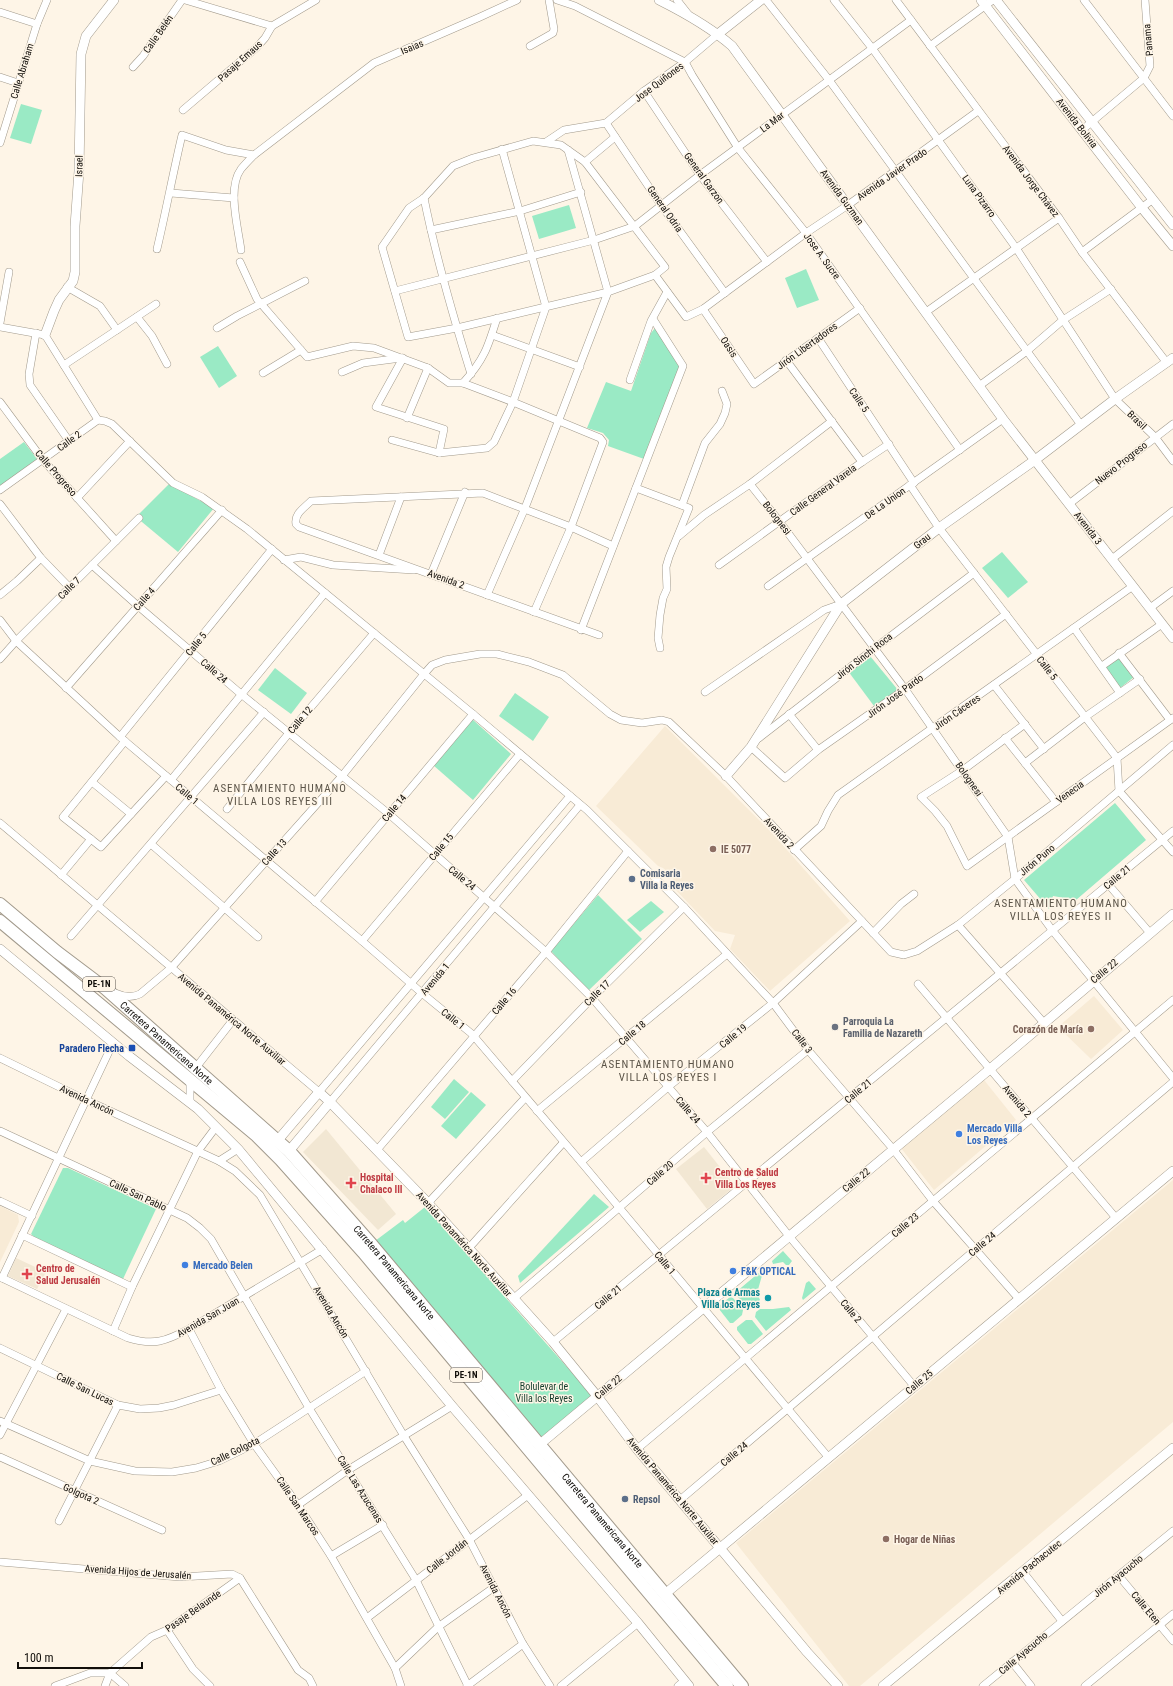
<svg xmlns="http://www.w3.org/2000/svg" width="1173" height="1686" font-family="'Roboto Condensed',sans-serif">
  <rect width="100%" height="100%" fill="#fef5e7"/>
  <g fill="#f8ebd6">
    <polygon points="665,726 771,832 850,921 770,991 730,949 735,935 715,931 673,887 673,876 663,868 658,866 596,806"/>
    <polygon points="1094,996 1123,1030 1091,1059 1058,1027"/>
    <polygon points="984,1080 1016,1120 934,1190 901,1148"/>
    <polygon points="1173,1180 1173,1422 860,1686 849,1686 736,1543"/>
    <polygon points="0,1206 18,1215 19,1222 0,1262"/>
  </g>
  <g fill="#f2e7d3">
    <polygon points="326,1129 396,1214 378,1230 303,1152"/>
    <polygon points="704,1147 735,1186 707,1209 676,1169"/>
    <polygon points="16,1258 46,1272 37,1289 8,1276"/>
  </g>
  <g fill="#9aeac5">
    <polygon points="21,104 42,110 31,144 10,138"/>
    <polygon points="569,205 576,228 539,239 532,216"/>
    <polygon points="806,269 819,300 797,308 785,278"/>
    <polygon points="655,328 680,365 644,459 608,446 609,440 603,433 587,428 606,382 631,391 651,333"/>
    <polygon points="218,346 237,376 219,388 200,357"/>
    <polygon points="24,442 37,459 0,486 0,459"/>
    <polygon points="169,484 214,508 178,552 136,517"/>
    <polygon points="1002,552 1028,582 1008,598 982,568"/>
    <polygon points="870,656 898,690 874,706 848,671"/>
    <polygon points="1118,656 1134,677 1120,688 1104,666"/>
    <polygon points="275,668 307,693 291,714 258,690"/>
    <polygon points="515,693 549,717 533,741 499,716"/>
    <polygon points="472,719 511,754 473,800 433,765"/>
    <polygon points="1115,803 1146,840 1076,900 1053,896 1049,909 1024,880"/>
    <polygon points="598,895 642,939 588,991 551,951"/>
    <polygon points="651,901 664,912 640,932 627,920"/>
    <polygon points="454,1079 469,1092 445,1119 431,1107"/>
    <polygon points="471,1092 486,1105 456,1139 441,1126"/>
    <polygon points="63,1168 68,1168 156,1209 123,1279 34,1237 31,1234"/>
    <polygon points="594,1194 609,1207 520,1283 518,1276"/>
    <polygon points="425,1207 590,1393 590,1397 540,1439 375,1241 403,1220 405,1223"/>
    <polygon points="783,1251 792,1261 789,1265 786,1265 783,1262 773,1264 772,1261"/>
    <polygon points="761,1271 763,1272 757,1293 760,1300 751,1307 747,1307 736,1295 736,1292"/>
    <polygon points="809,1281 816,1289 803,1300 802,1298 806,1283"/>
    <polygon points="730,1297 733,1298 743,1310 742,1315 733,1323 730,1323 719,1309 719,1306"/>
    <polygon points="789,1307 791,1310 766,1331 755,1317 756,1312 760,1309 773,1309"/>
    <polygon points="746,1320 752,1320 763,1334 751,1344 748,1344 737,1330 737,1327"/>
  </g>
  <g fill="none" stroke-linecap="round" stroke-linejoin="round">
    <defs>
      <g id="street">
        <polyline points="185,0 272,26"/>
        <polyline points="557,0 575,6 685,62 692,75 738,148 806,233 960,450"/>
        <polyline points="677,0 688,14"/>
        <polyline points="766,0 829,80 1081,425"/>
        <polyline points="834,0 872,48 1016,248 1115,399 1155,437 1173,461"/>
        <polyline points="896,0 1059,218 1082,252 1167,363"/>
        <polyline points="1084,0 1173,116"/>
        <polyline points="0,12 37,24"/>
        <polyline points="530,46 553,33 554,29 549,0"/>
        <polyline points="930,46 993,0"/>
        <polyline points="133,67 143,56 182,0"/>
        <polyline points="0,77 18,83"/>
        <polyline points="644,91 700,175 767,262"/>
        <polyline points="183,110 256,48 265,38 272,26 316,0"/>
        <polyline points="606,123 661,205 725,293"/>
        <polyline points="1082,130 1144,78 1150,66 1145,0"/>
        <polygon points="533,141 561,145 585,162 665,267 655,275 608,292 457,328 408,337 382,247 409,208 424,198 453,166 473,158"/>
        <polyline points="546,142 564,130 606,123 644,91 685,62 718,34"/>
        <polyline points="0,143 37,24 47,0"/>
        <polyline points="585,162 615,137"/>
        <polyline points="171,193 234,198"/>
        <path d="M424 198C436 258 453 316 471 374"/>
        <polyline points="431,230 520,211 581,192"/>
        <path d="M157 249C166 211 173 173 182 135L226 150 254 155 374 63 480 17 517 0"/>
        <path d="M241 250C238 227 227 188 241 169 245 164 250 159 254 155"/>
        <polyline points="1082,252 1152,200"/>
        <polyline points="240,262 257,299 307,357 353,346 374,348 428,368 449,383 463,383 513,402 600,438 603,442 571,527 534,612"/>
        <polyline points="655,275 686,317 703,309 806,233 848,205 978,111"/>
        <polyline points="67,287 100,306 117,330"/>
        <polyline points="395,291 594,240 635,226 700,175 911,20"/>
        <polyline points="703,309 754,384 860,308"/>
        <polyline points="926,312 1059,218"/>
        <polyline points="137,317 152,336 167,364"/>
        <polyline points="0,323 9,272"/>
        <polyline points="0,327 45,335 98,420 105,421 112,424 173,483 202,497 247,529 473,714 587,810 684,907 773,1003 808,1050 893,1149 933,1201 1019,1299"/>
        <polyline points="217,328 237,316 305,281"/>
        <polyline points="36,333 29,374 30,385 69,441"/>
        <polyline points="492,335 580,367"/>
        <polyline points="818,338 914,483"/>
        <polyline points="403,358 376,407 444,429 439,453"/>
        <polyline points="786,360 862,462"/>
        <polyline points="64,365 156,304"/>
        <polyline points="342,372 363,363 401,358"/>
        <polyline points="263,373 301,350"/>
        <polyline points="630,380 651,321 667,292"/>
        <path d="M463 383C484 360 488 347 497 318"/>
        <polyline points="979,386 1027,351 1063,320 1111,289"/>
        <polyline points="0,402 43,460 116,541"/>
        <polyline points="407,418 428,368"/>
        <polyline points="392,440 439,453 487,448 494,442 513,402 546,307 502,149"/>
        <polyline points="750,484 779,521 905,689 1008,837 1015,879 1052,930 1173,1078"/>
        <polyline points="910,485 939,528 1117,758 1119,791 1173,852"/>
        <polyline points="636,488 689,508 669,557 666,567 667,589 663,598 660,615 658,638 660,648"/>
        <polyline points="0,490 98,420"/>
        <polyline points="77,498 130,441"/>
        <polyline points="0,504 41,558 69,587"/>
        <polyline points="1069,504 1173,424"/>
        <polyline points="682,505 705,443 720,424 725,413 727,404 722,391"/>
        <polyline points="679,536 704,515 750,484 832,421"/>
        <polyline points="379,555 401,497"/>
        <polyline points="1112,559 1173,511"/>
        <polyline points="284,560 301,557 333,565 414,570"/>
        <polyline points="92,565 138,606 241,694 389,814 546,952 592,998 707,1132 789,1236 914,1386"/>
        <polyline points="719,565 862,462 889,444"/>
        <polyline points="431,574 465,492"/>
        <polyline points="768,586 1003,419"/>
        <polyline points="0,595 17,581 41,558"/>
        <polyline points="487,595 525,508 608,292 568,150"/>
        <polyline points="1150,608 1173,591"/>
        <polyline points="0,620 16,641 120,737 362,941 423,994 472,1034 581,1162 829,1458"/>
        <polyline points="1074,628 1120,693"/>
        <polyline points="581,630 683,366 653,319"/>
        <path d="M599 635 299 527 296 524C294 514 304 508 311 501L483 493 571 527 613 546"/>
        <polyline points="1119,653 1170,720"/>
        <polyline points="0,659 16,641 139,518"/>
        <polyline points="1102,666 1162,624"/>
        <polyline points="994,685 1044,749"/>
        <polyline points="66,688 222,510"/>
        <polyline points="705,692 824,610 841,604"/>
        <polyline points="789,714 818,750"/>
        <polyline points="1025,724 963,770 921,797 935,811 947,826 967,866 1173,718"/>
        <polyline points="120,737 272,549"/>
        <polyline points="759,738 875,648 974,573"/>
        <polyline points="1005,738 1056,802"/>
        <polyline points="125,741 63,817 101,847 166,776"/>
        <polyline points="751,747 785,778 818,750 905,689 1006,614"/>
        <polyline points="1025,763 1085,717 1140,679"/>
        <polyline points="171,780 325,593"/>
        <polyline points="92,782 131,814"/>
        <polyline points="227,809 289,733 374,633"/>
        <polyline points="0,823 319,1092 570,796"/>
        <polyline points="151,844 258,937"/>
        <polyline points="794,850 821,826 828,811 838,795 1133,586"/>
        <polyline points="61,875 91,839"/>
        <polyline points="1108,884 1150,933"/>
        <polyline points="315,902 473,714"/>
        <polyline points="958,925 1044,1023"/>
        <polyline points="873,933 901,904 914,894"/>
        <polyline points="71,936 264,712"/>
        <polyline points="362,941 520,754"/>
        <polyline points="918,984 1116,1218"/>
        <path d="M115 993C124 997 132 998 140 994L171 968 342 776 424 674 432 665 445 660 480 654H497L529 662 563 675 610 714 621 720 642 723 662 720 669 722 726 776 891 952 904 955 917 951 958 925 1015 879 1173 745"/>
        <polyline points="0,1058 86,1100 219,1161 235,1171 260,1195 404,1436 469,1539 523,1644 550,1686"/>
        <polyline points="194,1070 233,1020"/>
        <polyline points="190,1079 190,1103"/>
        <polyline points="512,1081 595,995 684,907"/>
        <polyline points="330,1102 580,805"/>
        <polyline points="537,1111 727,954"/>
        <polyline points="0,1131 187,1218 200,1228 211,1239 309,1408 416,1580 468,1686"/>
        <polyline points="377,1150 546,952 628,851"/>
        <polyline points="219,1161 238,1149"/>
        <polyline points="581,1162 668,1087 773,1003 862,921"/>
        <polyline points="0,1201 32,1216"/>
        <polyline points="428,1203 525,1098"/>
        <polyline points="22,1235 132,1287"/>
        <polyline points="468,1249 563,1143"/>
        <path d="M0 1277 128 1338C154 1346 166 1341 189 1329L323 1249"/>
        <polyline points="2,1278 113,1043"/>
        <polyline points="513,1299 707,1132 808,1050"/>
        <polyline points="189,1329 221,1390 254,1444 298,1505 331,1556 395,1668 401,1686"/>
        <polyline points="113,1331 132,1287 198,1151 216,1127"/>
        <polyline points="553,1342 1173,831"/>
        <polyline points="0,1348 118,1405 140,1409 159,1408 174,1405 221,1390"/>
        <polyline points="0,1421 90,1461 135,1471 172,1472 196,1468 219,1461 254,1444 366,1371"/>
        <polyline points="0,1435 66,1309"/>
        <polyline points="637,1449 1173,1000"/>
        <polyline points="0,1457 162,1530"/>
        <polyline points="680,1500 1173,1082"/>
        <polyline points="298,1505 348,1470 452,1406"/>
        <polyline points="59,1521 118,1405"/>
        <polyline points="331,1556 383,1525"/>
        <polyline points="0,1562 180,1577 232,1574 240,1578 298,1670 309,1678 313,1686"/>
        <polyline points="1023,1572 1062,1621"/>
        <polyline points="1119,1576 1173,1641"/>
        <polyline points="367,1618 528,1495"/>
        <polyline points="167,1630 193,1669 210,1686"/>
        <polyline points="1012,1662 1031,1686"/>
        <polyline points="395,1668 438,1627 493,1588"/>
        <polyline points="55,1686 90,1673 110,1673 125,1686"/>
        <polyline points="105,1686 110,1673 151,1637 167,1630 240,1578"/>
        <polyline points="467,1686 523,1644"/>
        <polyline points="561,1686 638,1623"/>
        <polyline points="678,1686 684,1681"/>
        <polyline points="983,1686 1173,1531"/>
        <polyline points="1085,1686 1173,1614"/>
      </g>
      <g id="secondary">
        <path d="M659 0C685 13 710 27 732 46L1003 419 1173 638"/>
        <polyline points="981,0 1142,208 1173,246"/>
        <polyline points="996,0 1173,225"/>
        <polyline points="718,34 761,0"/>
        <polyline points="45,335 54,311 59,300 73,281 75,272 75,226 79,171 81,54 86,36 114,0"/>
        <polyline points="726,776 751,747 841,604 939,528 1035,460 1115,399 1173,358"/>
        <polyline points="0,949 129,1056 198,1109 238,1149 452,1406 638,1623 689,1686"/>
        <polyline points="278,1140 319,1092 330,1102 428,1203 553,1342 597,1396 637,1449 807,1652 838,1686"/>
        <polyline points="289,1151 330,1102"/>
        <polyline points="539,1445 990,1069 1173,914"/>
        <polyline points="665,1594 1173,1171"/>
        <polyline points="883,1686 1173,1448"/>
      </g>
      <g id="highway">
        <path id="s1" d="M0 904 57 952 106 989 289 1151 372 1245 742 1686"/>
        <polyline points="0,921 257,1136 281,1160 363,1252 727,1686"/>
      </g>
    </defs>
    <use href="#street" stroke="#a29a8c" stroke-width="8"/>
    <use href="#secondary" stroke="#a29a8c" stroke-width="10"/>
    <use href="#highway" stroke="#a29a8c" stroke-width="14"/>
    <use href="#street" stroke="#fff" stroke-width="7"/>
    <use href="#secondary" stroke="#fff" stroke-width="9"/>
    <use href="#highway" stroke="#fff" stroke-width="12"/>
  </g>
  <g fill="#8d6e63" stroke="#fef5e7" stroke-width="1.5">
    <circle cx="713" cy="849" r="4"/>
    <circle cx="1091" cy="1029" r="4"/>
    <circle cx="886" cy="1539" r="4"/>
  </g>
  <g fill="#5c6f8a" stroke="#fef5e7" stroke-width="1.5">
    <circle cx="632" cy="879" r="4"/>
    <circle cx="625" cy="1499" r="4"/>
  </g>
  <circle fill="#6b7280" stroke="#fef5e7" stroke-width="1.5" cx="835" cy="1027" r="4"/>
  <rect fill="#1a4fb4" stroke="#fef5e7" stroke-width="1.5" x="128" y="1044" width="8" height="8" rx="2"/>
  <g fill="#3f7fe0" stroke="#fef5e7" stroke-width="1.5">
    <circle cx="959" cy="1134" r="4"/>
    <circle cx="185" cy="1265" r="4"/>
    <circle cx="733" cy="1271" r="4"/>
  </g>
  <g fill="#e0444e" stroke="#fef5e7" stroke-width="1.5">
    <path d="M704 1172h4v4h4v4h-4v4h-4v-4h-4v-4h4z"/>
    <path d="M349 1177h4v4h4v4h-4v4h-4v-4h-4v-4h4z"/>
    <path d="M25 1268h4v4h4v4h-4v4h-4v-4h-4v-4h4z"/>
  </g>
  <circle fill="#0f9aa8" stroke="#fef5e7" stroke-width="1.5" cx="768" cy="1298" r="4"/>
  <g text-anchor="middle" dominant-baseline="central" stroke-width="3" stroke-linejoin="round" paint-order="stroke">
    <g fill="#fef5e7" stroke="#58534c" stroke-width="1">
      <rect x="83" y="977" width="32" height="14" rx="3"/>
      <rect x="450" y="1368" width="32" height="14" rx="3"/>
    </g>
    <g font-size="9" font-weight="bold" fill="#110e0a">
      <text x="99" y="984">PE-1N</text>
      <text x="466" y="1375">PE-1N</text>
    </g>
    <g font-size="10" fill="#110e0a" stroke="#fef5e7">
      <text transform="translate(158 34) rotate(-55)">Calle Belén</text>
      <text transform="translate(1148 40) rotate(-95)">Panama</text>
      <text transform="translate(412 47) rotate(-23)">Isaias</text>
      <text transform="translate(240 61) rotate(-42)">Pasaje Emaus</text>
      <text transform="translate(22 71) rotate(-73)">Calle Abraham</text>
      <text transform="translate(659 82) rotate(-37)">Jose Quiñones</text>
      <text transform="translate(772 122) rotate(-37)">La Mar</text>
      <text transform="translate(1077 123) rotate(52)">Avenida Bolivia</text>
      <text transform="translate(79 166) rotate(-89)">Israel</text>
      <text transform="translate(892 174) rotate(-35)">Avenida Javier Prado</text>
      <text transform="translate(704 178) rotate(54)">General Garzon</text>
      <text transform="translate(1031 181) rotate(53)">Avenida Jorge Chávez</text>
      <text transform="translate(979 196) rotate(54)">Luna Pizarro</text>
      <text transform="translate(842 197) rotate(54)">Avenida Guzman</text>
      <text transform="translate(665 209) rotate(55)">General Odria</text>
      <text transform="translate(822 256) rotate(54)">Jose A. Sucre</text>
      <text transform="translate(807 346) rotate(-36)">Jirón Libertadores</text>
      <text transform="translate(729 347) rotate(56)">Oasis</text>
      <text transform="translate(859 400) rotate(56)">Calle 5</text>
      <text transform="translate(1137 420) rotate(44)">Brasil</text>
      <text transform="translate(69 441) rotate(-36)">Calle 2</text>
      <text transform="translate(1121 463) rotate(-38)">Nuevo Progreso</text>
      <text transform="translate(56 473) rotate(49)">Calle Progreso</text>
      <text transform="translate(823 490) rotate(-36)">Calle General Varela</text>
      <text transform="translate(885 503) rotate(-35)">De La Union</text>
      <text transform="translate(777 518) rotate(52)">Bolognesi</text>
      <text transform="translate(1088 528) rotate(52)">Avenida 3</text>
      <text transform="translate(922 541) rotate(-38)">Grau</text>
      <text transform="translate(446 579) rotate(20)">Avenida 2</text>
      <text transform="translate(69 588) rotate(-45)">Calle 7</text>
      <text transform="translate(144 599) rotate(-49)">Calle 4</text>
      <text transform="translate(196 644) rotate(-51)">Calle 5</text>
      <text transform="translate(864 656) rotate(-38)">Jirón Sinchi Roca</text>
      <text transform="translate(1047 668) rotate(52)">Calle 5</text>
      <text transform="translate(214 671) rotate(41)">Calle 24</text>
      <text transform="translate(895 696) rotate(-36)">Jirón José Pardo</text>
      <text transform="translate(957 712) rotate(-35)">Jirón Cáceres</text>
      <text transform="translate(300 720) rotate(-50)">Calle 12</text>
      <text transform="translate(969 779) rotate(55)">Bolognesi</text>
      <text transform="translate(1070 792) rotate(-36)">Venecia</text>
      <text transform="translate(187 794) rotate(40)">Calle 1</text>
      <text transform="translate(394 808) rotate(-50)">Calle 14</text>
      <text transform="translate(779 833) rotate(47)">Avenida 2</text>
      <text transform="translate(441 847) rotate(-50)">Calle 15</text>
      <text transform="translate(274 852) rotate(-48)">Calle 13</text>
      <text transform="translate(1037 860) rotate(-40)">Jirón Puno</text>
      <text transform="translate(1117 877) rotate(-40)">Calle 21</text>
      <text transform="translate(462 878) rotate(40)">Calle 24</text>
      <text transform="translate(1104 971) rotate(-40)">Calle 22</text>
      <text transform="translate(435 979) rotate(-50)">Avenida 1</text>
      <text transform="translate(597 993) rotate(-45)">Calle 17</text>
      <text transform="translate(504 1001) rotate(-50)">Calle 16</text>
      <text transform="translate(232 1019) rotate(40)">Avenida Panamérica Norte Auxiliar</text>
      <text transform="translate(453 1019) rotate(39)">Calle 1</text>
      <text transform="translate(632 1033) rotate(-40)">Calle 18</text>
      <text transform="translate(733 1036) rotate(-39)">Calle 19</text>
      <text transform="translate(802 1041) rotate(52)">Calle 3</text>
      <text stroke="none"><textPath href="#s1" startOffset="217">Carretera Panamericana Norte</textPath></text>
      <text transform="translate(858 1091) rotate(-40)">Calle 21</text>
      <text transform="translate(87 1100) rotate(25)">Avenida Ancón</text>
      <text transform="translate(1017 1101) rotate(50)">Avenida 2</text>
      <text transform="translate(688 1110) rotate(49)">Calle 24</text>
      <text transform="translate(660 1173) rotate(-41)">Calle 20</text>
      <text transform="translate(856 1180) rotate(-39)">Calle 22</text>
      <text transform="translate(138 1195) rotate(25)">Calle San Pablo</text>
      <text transform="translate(905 1225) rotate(-40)">Calle 23</text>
      <text transform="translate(464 1244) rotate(48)">Avenida Panamérica Norte Auxiliar</text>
      <text transform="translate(982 1244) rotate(-40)">Calle 24</text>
      <text transform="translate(665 1263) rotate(50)">Calle 1</text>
      <text stroke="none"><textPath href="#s1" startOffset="541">Carretera Panamericana Norte</textPath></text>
      <text transform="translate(608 1297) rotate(-40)">Calle 21</text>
      <text transform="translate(851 1311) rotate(50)">Calle 2</text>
      <text transform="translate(331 1312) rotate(59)">Avenida Ancón</text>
      <text transform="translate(208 1317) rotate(-30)">Avenida San Juan</text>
      <text transform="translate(919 1382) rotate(-40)">Calle 25</text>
      <text transform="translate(608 1387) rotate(-40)">Calle 22</text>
      <text transform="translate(85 1389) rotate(26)">Calle San Lucas</text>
      <text transform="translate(235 1451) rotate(-26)">Calle Golgota</text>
      <text transform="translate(734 1454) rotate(-40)">Calle 24</text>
      <text transform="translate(360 1489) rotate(58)">Calle Las Azucenas</text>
      <text transform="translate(673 1491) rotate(50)">Avenida Panamérica Norte Auxiliar</text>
      <text transform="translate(81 1494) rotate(24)">Golgota 2</text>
      <text transform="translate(298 1506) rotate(56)">Calle San Marcos</text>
      <text stroke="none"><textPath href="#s1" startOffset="865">Carretera Panamericana Norte</textPath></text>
      <text transform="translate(447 1556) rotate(-38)">Calle Jordán</text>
      <text transform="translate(1029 1567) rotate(-39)">Avenida Pachacutec</text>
      <text transform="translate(138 1572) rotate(4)">Avenida Hijos de Jerusalén</text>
      <text transform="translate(1118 1576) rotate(-39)">Jirón Ayacucho</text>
      <text transform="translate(496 1591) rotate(63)">Avenida Ancón</text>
      <text transform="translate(1146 1608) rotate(50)">Calle Eten</text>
      <text transform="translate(193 1611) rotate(-35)">Pasaje Belaunde</text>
      <text transform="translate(1023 1653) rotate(-40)">Calle Ayacucho</text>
    </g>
    <g font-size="10" font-weight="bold" fill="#785e54" stroke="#fef5e7" text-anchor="start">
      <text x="721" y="849">IE 5077</text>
      <text x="1083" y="1029" text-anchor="end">Corazón de María</text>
      <text x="894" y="1539">Hogar de Niñas</text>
    </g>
    <g font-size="10" font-weight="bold" fill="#4e5e75" stroke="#fef5e7" text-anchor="start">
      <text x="640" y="873">Comisaria<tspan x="640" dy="12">Villa la Reyes</tspan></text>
      <text x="633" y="1499">Repsol</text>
    </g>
    <g font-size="10" font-weight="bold" fill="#5b616d" stroke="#fef5e7" text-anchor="start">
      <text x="843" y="1021">Parroquia La<tspan x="843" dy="12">Familia de Nazareth</tspan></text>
    </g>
    <g font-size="10" font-weight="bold" fill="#164399" stroke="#fef5e7" text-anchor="end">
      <text x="124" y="1048">Paradero Flecha</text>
    </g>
    <g font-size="10" font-weight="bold" fill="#366cbe" stroke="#fef5e7" text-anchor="start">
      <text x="967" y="1128">Mercado Villa<tspan x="967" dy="12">Los Reyes</tspan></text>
      <text x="193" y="1265">Mercado Belen</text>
      <text x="741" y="1271">F&amp;K OPTICAL</text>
    </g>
    <g font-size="10" font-weight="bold" fill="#be3a42" stroke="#fef5e7" text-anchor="start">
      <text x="715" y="1172">Centro de Salud<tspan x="715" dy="12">Villa Los Reyes</tspan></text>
      <text x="360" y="1177">Hospital<tspan x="360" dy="12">Chalaco III</tspan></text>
      <text x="36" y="1268">Centro de<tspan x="36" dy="12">Salud Jerusalén</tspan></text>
    </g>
    <g font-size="10" font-weight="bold" fill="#0d838f" stroke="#fef5e7" text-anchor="end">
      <text x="760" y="1292">Plaza de Armas<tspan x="760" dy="12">Villa los Reyes</tspan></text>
    </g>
    <g font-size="10" fill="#153e2d" stroke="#fef5e7">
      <text x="544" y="1386">Bolulevar de<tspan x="544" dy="12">Villa los Reyes</tspan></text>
    </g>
    <g font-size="11" letter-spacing="1" fill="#5b5448" stroke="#fef5e7">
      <text x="280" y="788">ASENTAMIENTO HUMANO<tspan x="280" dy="13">VILLA LOS REYES III</tspan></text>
      <text x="1061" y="903">ASENTAMIENTO HUMANO<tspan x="1061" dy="13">VILLA LOS REYES II</tspan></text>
      <text x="668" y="1064">ASENTAMIENTO HUMANO<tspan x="668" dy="13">VILLA LOS REYES I</tspan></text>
    </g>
  </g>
  <path d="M18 1662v6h124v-6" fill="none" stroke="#110e0a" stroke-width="2"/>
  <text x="24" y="1662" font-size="12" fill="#110e0a" stroke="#fef5e7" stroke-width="3" paint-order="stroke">100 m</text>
</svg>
